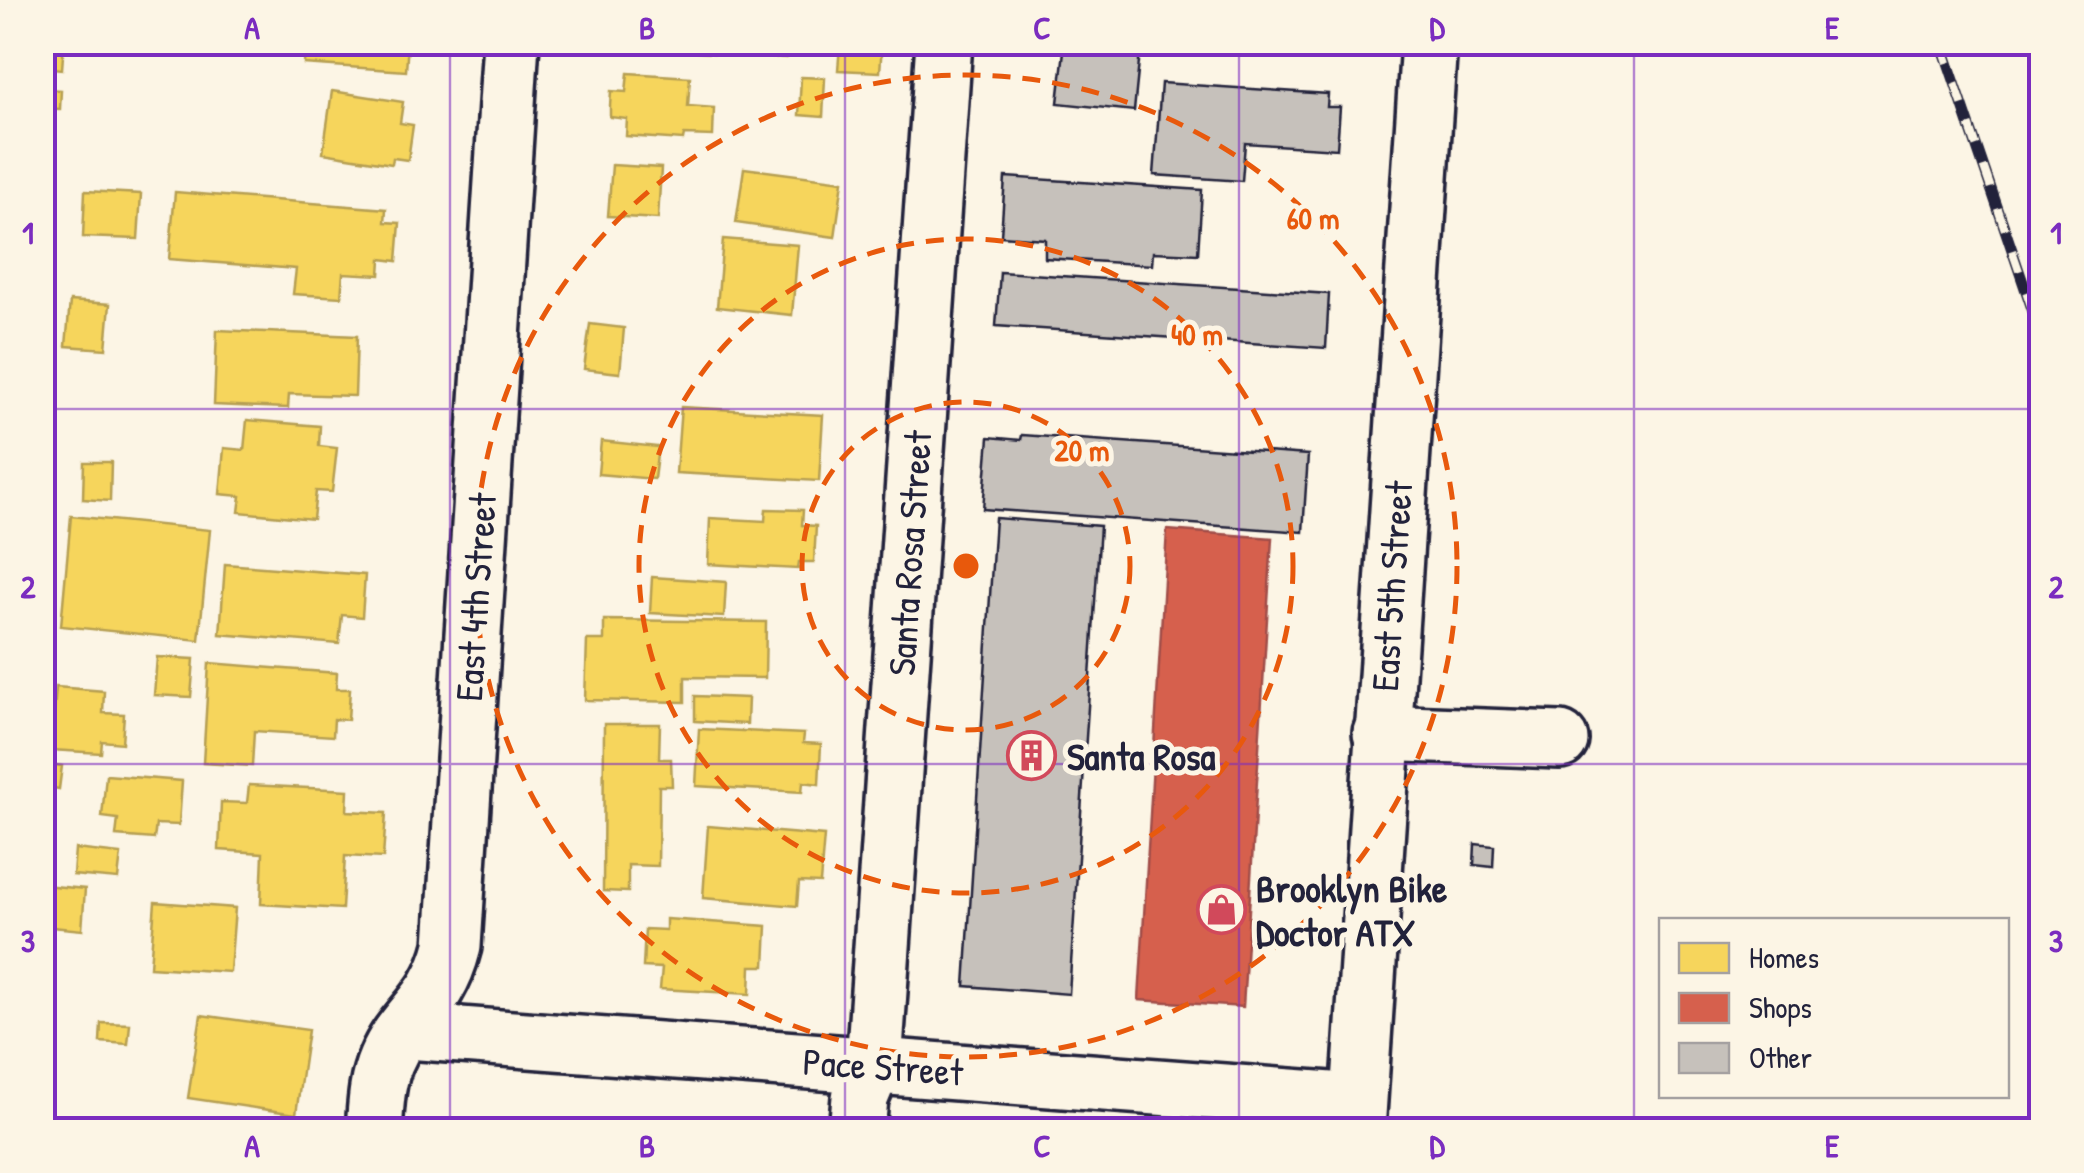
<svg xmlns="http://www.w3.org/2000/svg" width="2084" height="1173" font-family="'Patrick Hand',sans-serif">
  <rect width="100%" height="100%" fill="#fcf5e5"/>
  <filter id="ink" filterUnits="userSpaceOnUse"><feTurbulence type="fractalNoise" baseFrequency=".01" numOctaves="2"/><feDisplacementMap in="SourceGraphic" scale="20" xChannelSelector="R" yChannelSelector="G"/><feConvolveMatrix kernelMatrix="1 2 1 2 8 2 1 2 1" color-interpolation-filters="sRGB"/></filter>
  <g filter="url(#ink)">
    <g fill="#f6d55c" stroke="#b69f52" stroke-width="2.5">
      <polygon points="42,42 64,42 62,69 42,67"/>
      <polygon points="305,42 408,42 406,71 304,64"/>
      <polygon points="628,42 787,42 786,58 628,47"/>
      <polygon points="806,42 882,44 880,72 838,70 840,45"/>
      <polygon points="628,73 690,77 688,106 714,108 713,136 684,135 683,140 626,136 627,119 610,117 610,106 611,91 626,92"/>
      <polygon points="801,77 825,78 823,117 799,115"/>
      <polygon points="42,89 61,90 60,109 42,108"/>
      <polygon points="332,91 403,102 400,123 413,125 408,160 393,158 392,164 323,153"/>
      <polygon points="612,165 661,168 658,219 608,216"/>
      <polygon points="744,168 843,181 835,237 736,223"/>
      <polygon points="85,191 141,194 138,239 83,237"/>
      <polygon points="175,192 386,209 385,222 400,223 397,261 381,259 380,275 343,273 341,297 293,294 296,269 169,259"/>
      <polygon points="723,239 798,245 792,315 717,307"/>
      <polygon points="70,301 110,304 106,349 66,346"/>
      <polygon points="590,324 624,328 620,373 584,369"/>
      <polygon points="217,330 357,336 355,396 289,394 288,408 214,405"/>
      <polygon points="681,407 823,415 819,481 676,473"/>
      <polygon points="247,420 320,426 319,446 337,448 332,492 316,491 313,519 239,512 241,496 220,494 224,448 244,450"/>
      <polygon points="601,441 658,447 654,479 598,474"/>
      <polygon points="84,462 111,462 110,501 83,499"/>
      <polygon points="766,509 803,510 802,525 816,526 814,562 799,562 798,569 708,564 710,518 765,521"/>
      <polygon points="71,516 210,530 199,640 61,626"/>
      <polygon points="225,564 365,575 362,617 342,615 339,644 220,634"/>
      <polygon points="652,577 726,582 724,617 650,613"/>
      <polygon points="604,620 766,622 765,678 685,677 685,702 585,700 587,640 604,640"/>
      <polygon points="157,657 194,659 191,697 154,695"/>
      <polygon points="209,663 337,673 336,689 350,689 348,720 334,719 333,736 254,731 252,766 203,763"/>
      <polygon points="56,687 104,691 103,713 124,714 122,743 102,741 101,753 51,750"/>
      <polygon points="695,696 748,698 747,724 695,721"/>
      <polygon points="604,724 660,724 659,759 671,759 672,786 659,786 658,866 628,865 628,892 603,891"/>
      <polygon points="699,729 804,734 803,743 821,744 819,784 803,782 802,792 696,786"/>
      <polygon points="42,763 62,766 59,789 42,786"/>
      <polygon points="106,775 182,781 179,825 156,824 154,839 116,836 118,819 102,817"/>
      <polygon points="249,785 348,790 347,811 386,813 383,858 345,856 342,909 261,904 263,853 219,850 221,802 247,803"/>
      <polygon points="708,826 824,836 820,883 799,882 797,906 703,898"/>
      <polygon points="75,849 121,854 118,879 73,875"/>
      <polygon points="42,885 85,889 82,930 42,926"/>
      <polygon points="155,902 235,908 230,972 150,967"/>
      <polygon points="666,919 767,926 765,966 751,966 750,994 660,989 662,968 643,967 645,929 666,930"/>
      <polygon points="201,1015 308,1030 296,1114 188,1098"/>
      <polygon points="101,1023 130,1024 128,1044 100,1042"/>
    </g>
    <polygon fill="#d6604d" stroke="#a04d48" stroke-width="2.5" points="1167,530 1272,538 1243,1007 1139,1000"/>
    <g fill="#c6c1bb" stroke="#22223b" stroke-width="2.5">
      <polygon points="1065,42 1141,42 1134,111 1058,103"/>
      <polygon points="1161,83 1328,94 1327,107 1340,107 1337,149 1245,143 1242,181 1154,175"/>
      <polygon points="1005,177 1202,190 1198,254 1153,252 1152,265 1045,258 1045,239 1001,236"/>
      <polygon points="1000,272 1329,294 1326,348 996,326"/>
      <polygon points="1022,435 1308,455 1303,532 983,509 989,437 1021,440"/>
      <polygon points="995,518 1100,526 1069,994 965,986"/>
      <polygon points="1475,844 1494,846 1493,867 1474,865"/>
    </g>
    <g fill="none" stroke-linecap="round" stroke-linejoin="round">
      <defs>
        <g id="minor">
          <polyline points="1381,733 1560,740"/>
          <polyline points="407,1031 1358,1102"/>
          <path d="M374 1130C376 1107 376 1083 386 1060 405 1015 438 1006 453 946L511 42"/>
          <polyline points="857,1130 860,1098 874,1064 944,42"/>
          <polyline points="1357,1130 1429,42"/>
        </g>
      </defs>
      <use href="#minor" stroke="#22223b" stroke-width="62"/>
      <use href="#minor" stroke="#fcf5e5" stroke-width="55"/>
      <defs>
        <polyline id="rail" points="1941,42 2042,338"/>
      </defs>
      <use href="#rail" stroke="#22223b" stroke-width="11"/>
      <use href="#rail" stroke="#fcf5e5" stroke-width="8" stroke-dasharray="22" stroke-linecap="butt"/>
    </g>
  </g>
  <path fill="none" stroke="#7b2cbf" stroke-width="2.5" stroke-opacity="0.55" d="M450 42V1130M845 42V1130M1239 42V1130M1634 42V1130M42 409H2042M42 764H2042"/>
  <g fill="none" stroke="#e8590c" stroke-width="5" stroke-dasharray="18 12">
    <circle cx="966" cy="566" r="164"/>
    <circle cx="966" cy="566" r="327"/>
    <circle cx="966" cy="566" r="491"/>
  </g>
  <defs>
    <symbol id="building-ring" viewBox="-11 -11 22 22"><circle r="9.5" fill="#fcf5e5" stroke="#d1495b" stroke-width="1.5"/><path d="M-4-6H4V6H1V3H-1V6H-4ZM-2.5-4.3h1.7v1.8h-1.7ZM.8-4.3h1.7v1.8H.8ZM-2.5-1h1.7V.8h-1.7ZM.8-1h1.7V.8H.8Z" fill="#d1495b"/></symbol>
    <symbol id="shop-ring" viewBox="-11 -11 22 22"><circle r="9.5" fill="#fcf5e5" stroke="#d1495b" stroke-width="1.5"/><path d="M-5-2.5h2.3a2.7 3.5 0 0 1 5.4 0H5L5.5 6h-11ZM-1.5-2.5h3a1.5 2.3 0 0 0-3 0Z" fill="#d1495b"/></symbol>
  </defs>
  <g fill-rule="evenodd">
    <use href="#building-ring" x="1004" y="728" width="55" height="55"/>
    <use href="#shop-ring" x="1194" y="882" width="55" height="55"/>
  </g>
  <g text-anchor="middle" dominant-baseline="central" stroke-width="10" stroke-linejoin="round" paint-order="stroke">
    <g font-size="38" fill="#22223b" stroke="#fcf5e5">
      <text transform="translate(909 553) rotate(-86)">Santa Rosa Street</text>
      <text transform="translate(1391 586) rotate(-86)">East 5th Street</text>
      <text transform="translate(475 597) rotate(-86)">East 4th Street</text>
      <text transform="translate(883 1066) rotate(4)">Pace Street</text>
    </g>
    <g font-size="38" font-weight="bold" fill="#22223b" stroke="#fcf5e5" text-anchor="start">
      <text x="1067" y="756">Santa Rosa</text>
      <text x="1256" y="888">Brooklyn Bike<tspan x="1256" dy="44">Doctor ATX</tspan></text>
    </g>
  </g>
  <circle cx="966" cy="566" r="15" fill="#e8590c" stroke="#fcf5e5" stroke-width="5"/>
  <g font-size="30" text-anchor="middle" font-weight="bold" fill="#e8590c" stroke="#fcf5e5" stroke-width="10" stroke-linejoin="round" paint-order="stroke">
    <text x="1313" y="229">60 m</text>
    <text x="1197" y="345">40 m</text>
    <text x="1082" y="461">20 m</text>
  </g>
  <rect width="2084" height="1173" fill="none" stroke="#fcf5e5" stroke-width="110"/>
  <rect x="1659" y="918" width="350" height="180" fill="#fcf5e5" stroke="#a5a1a1" stroke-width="2.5"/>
  <rect x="1679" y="943" width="50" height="30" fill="#f6d55c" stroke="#a5a1a1" stroke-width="2.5"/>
  <text x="1749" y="968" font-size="30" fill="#22223b">Homes</text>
  <rect x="1679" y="993" width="50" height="30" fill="#d6604d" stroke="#a5a1a1" stroke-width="2.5"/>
  <text x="1749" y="1018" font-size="30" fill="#22223b">Shops</text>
  <rect x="1679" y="1043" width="50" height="30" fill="#c6c1bb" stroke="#a5a1a1" stroke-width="2.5"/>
  <text x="1749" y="1068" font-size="30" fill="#22223b">Other</text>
  <rect x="55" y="55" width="1974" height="1063" fill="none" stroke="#7b2cbf" stroke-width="4"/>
  <g font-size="32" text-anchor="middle" font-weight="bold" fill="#7b2cbf">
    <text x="252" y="39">A</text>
    <text x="647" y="39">B</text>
    <text x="1042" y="39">C</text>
    <text x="1437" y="39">D</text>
    <text x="1832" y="39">E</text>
    <text x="28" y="244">1</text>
    <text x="2056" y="244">1</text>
    <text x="28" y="598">2</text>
    <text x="2056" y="598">2</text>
    <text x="28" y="952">3</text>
    <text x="2056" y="952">3</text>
    <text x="252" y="1157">A</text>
    <text x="647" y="1157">B</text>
    <text x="1042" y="1157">C</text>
    <text x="1437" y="1157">D</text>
    <text x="1832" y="1157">E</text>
  </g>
</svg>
